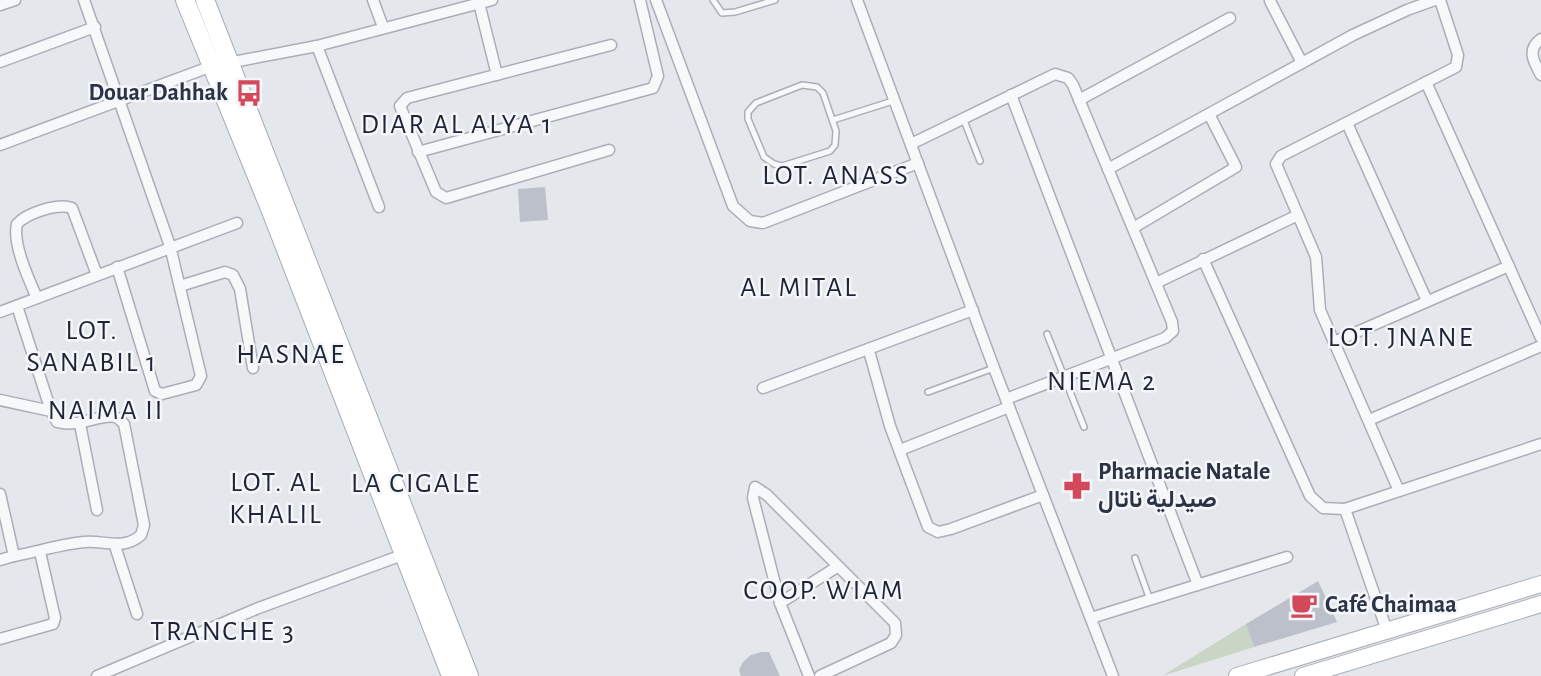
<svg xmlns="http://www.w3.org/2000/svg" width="1541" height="676" font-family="'Alegreya Sans',Vazirmatn,sans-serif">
  <rect width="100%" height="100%" fill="#e4e7ec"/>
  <polygon fill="#c9d6c5" points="1246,624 1254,647 1162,676"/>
  <g fill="#bbc0ca">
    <polygon points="545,187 548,220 520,222 518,189"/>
    <polygon points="1318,581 1337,622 1254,647 1246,624"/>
    <polygon points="761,652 769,652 780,676 741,676 739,670 743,662 751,655"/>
  </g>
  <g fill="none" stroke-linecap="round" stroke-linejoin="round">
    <defs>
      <g id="service">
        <polyline points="713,0 722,13 735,12 775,0"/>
        <polygon points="802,85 817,87 823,93 836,131 835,145 830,151 792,163 782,166 774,164 764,157 748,119 748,112 756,103"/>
        <polyline points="963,118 980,161"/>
        <polyline points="833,120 896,100"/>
        <polyline points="1047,334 1084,427"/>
        <polyline points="928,392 994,368"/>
        <polyline points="1135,558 1150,600"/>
      </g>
      <g id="minor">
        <polyline points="84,0 170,246 201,376 196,385 162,394 155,391 117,267"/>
        <polyline points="373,0 383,27"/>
        <polyline points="656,0 733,206 750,221 763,223 918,163"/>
        <polyline points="857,0 994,368 1113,676"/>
        <polyline points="1270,1 1302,63"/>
        <polyline points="479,3 497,75"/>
        <polyline points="0,5 15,0"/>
        <path d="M1541 39C1526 50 1534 62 1541 75"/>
        <polyline points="317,46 379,207"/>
        <polyline points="0,62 95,27"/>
        <polyline points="1426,82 1541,338"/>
        <polyline points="1011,95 1198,585"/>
        <polyline points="1079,100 1230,18"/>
        <polyline points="1347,123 1427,301"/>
        <polyline points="911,144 1055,74 1068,78 1073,85 1172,322 1173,331 1165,338 1006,399"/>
        <polyline points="0,145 212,66 317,46 492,0"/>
        <polyline points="609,150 446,198 436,192 400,106 407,98 611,45"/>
        <polyline points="418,152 653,88 658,76 640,0"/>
        <polyline points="1108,169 1353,35 1407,10 1435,0"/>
        <polyline points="1133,228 1236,167 1209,114"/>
        <polyline points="1203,259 1310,496 1323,508 1345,509 1541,444"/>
        <polyline points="1156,283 1298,215"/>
        <polyline points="180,286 225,272 233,275 240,289 253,368"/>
        <path d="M37 298C29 280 12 243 17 224 27 213 57 203 72 208L97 275"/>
        <polyline points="17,306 51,411"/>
        <polyline points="0,312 237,223"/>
        <polyline points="1334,342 1509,266"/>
        <polyline points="869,351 890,426 928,527 938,532 951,529 1043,495"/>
        <polyline points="763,388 973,310"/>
        <path d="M0 400 51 411 57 422C80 428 102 413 115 417 119 418 121 421 124 424L144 525 141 535C123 551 105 540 84 542 61 544 37 552 14 556"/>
        <polyline points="1369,420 1541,346"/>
        <polyline points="80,424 97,510"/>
        <polyline points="900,450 1009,407"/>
        <polyline points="1399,491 1320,310 1316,257 1276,164 1281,156 1456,67 1458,55 1440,0"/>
        <polyline points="0,494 14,556 0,560"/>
        <polyline points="1345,509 1387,631"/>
        <polyline points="115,546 137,614"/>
        <polyline points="780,603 837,567"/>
        <polyline points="1091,618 1287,557"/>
        <polyline points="0,639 53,624 55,618 40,552"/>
        <polyline points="97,676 256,609 405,554"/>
        <polyline points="809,676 780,603 753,498 755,487 767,495 895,623 896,635 891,643 820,676"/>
      </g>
      <g id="secondary">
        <polyline points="1237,676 1541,584"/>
        <polyline points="1303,676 1541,604"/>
      </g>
      <g id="primary">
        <polyline points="185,0 271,211 451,676"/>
        <polyline points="205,0 469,676"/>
      </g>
    </defs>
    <use href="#service" stroke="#a9aeb7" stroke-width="8"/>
    <use href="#minor" stroke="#a9aeb7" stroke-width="13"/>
    <use href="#secondary" stroke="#a9aeb7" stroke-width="18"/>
    <use href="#primary" stroke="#a3abb8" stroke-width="20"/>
    <use href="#service" stroke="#f7f8fa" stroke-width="5"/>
    <use href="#minor" stroke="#f7f8fa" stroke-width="10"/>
    <use href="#secondary" stroke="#fff" stroke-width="16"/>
    <use href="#primary" stroke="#fff" stroke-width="18"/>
  </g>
  <defs>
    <symbol id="bus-bare" viewBox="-9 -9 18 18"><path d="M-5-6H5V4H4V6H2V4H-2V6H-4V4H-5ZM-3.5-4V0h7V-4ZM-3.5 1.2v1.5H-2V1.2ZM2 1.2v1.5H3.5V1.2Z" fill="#d1495b" stroke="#f4f6f9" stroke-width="2.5" paint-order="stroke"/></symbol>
    <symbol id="pharmacy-bare" viewBox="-9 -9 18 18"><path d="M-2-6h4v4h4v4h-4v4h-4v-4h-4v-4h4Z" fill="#d1495b" stroke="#f4f6f9" stroke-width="2.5" paint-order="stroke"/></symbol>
    <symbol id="cafe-bare" viewBox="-9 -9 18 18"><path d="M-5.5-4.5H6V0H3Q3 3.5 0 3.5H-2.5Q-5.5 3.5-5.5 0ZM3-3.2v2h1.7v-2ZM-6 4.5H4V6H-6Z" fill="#d1495b" stroke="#f4f6f9" stroke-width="2.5" paint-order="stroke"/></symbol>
  </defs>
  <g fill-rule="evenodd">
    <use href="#bus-bare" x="230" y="74" width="38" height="38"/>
    <use href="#pharmacy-bare" x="1058" y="467" width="38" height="38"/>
    <use href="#cafe-bare" x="1285" y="586" width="38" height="38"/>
  </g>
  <g text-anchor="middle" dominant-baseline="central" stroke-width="5" stroke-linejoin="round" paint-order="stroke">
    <g font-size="24" font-weight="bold" fill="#2b3445" stroke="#f4f6f9" text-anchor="start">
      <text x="228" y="93" text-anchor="end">Douar Dahhak</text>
      <text x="1098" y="472">Pharmacie Natale<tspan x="1098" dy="28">صيدلية ناتال</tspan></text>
      <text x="1325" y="605">Café Chaimaa</text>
    </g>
    <g font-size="28" letter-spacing="2" fill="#1d2536" stroke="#f4f6f9">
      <text x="457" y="125">DIAR AL ALYA 1</text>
      <text x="836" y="176">LOT. ANASS</text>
      <text x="799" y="288">AL MITAL</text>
      <text x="92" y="331">LOT.<tspan x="92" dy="32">SANABIL 1</tspan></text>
      <text x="1401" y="338">LOT. JNANE</text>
      <text x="291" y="355">HASNAE</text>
      <text x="1102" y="382">NIEMA 2</text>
      <text x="106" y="411">NAIMA II</text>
      <text x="276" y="483">LOT. AL<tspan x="276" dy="32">KHALIL</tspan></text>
      <text x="416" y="484">LA CIGALE</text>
      <text x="824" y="591">COOP. WIAM</text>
      <text x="223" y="632">TRANCHE 3</text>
    </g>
  </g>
</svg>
